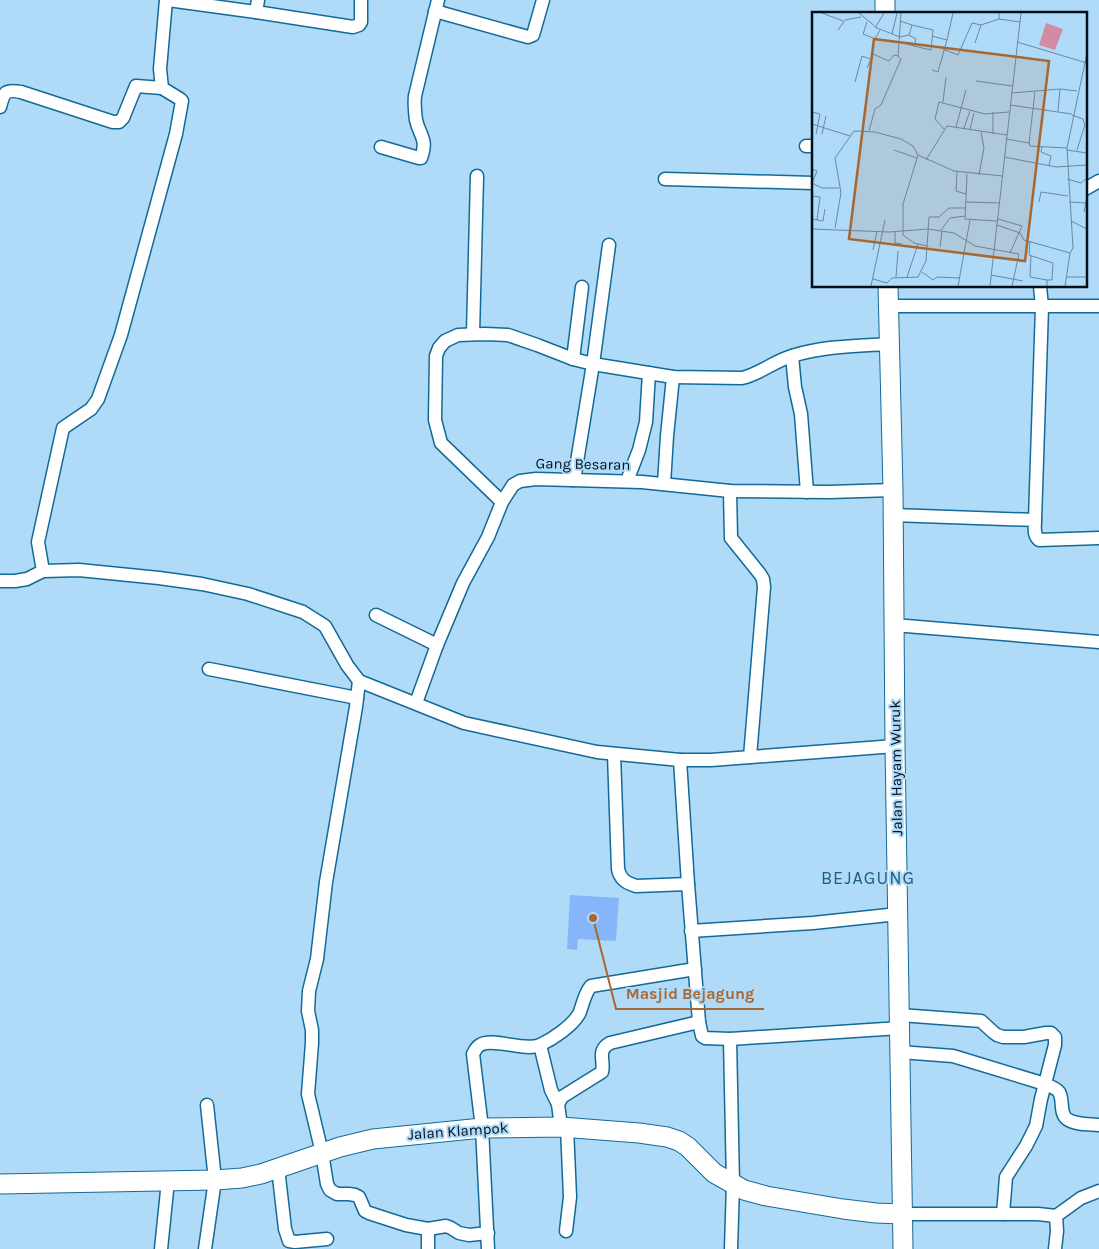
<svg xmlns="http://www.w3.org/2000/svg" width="1099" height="1249" font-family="Karla,sans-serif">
  <rect width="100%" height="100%" fill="#afdbf9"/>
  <polygon fill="#87b5f9" points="570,895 619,898 616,941 578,939 577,950 567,949"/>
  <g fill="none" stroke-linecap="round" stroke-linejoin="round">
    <defs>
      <g id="street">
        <polyline points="168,0 256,12 258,0"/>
        <polyline points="435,11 528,37 533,35 543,0"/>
        <polyline points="256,12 353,27 359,25 361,22 361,0"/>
        <path d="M0 107C4 92 5 89 21 92L113 122H119L123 118 136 86 162 88"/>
        <polyline points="806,146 813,146"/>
        <path d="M381 147 419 158H421C428 139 420 137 416 120 415 112 414 104 415 96L438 0"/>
        <polyline points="665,179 813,183"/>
        <polyline points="1085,189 1099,181"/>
        <polyline points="888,306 1099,306"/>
        <polyline points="473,334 477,176"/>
        <polyline points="792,356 795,387 801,414 807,492"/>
        <polyline points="573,359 582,287"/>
        <polyline points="574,480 593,364 609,245"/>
        <polyline points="627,481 639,450 646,422 649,373"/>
        <polyline points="664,484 667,436 673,377"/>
        <polyline points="730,491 731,538 760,574 763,579 764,587 750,757"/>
        <path d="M502 502 441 443 435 420 436 356 439 348 445 341 458 335 485 334 508 335 537 345 573 359 593 364 673 377 742 378C760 374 774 361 792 356 824 346 856 346 889 344"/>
        <path d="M893 515 1035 520C1035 527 1033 535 1039 540L1099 538"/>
        <polyline points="1035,520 1042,307 1040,286"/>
        <polyline points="43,571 38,542 63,428 91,409 98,399 121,335 176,134 182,101 180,99 162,88 160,69 166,0"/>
        <polyline points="0,581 15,581 27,579 43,571 79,570 159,578 202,584 248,594 303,612 325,626 347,665 359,681 464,723 597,752 680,760 711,760 895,746"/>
        <polyline points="376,615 437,645"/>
        <polyline points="894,625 1099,642"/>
        <polyline points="209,669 357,698"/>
        <polyline points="359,681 356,707 326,882 317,959 309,991 308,1011 312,1030 312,1043 308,1094 322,1153 327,1184 330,1190 337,1194 349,1194 355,1195 359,1197 365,1211 369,1213 406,1225 428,1229 446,1226 451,1228 459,1233 469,1235 488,1233"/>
        <polyline points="416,703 437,645 463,583 488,537 502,502 513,485 520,481 536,479 642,482 730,491 829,492 893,490"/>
        <path d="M614 754 618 869C620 879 626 883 636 886L688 884"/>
        <polyline points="680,760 688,884 699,1022 702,1036 705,1038 730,1039 900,1028"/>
        <polyline points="691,931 813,923 898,914"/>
        <polyline points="900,1015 981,1021 993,1032 997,1035 1003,1037 1024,1037 1046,1033 1051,1033 1055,1037 1055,1045 1041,1099 1036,1126 1026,1146 1006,1177 1003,1214"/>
        <polyline points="730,1039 733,1184 731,1249"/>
        <polyline points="540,1045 551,1090 558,1104"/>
        <path d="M900 1052 953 1056 1045 1084C1049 1086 1056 1088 1059 1092 1064 1100 1059 1113 1067 1119 1075 1125 1089 1124 1099 1125"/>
        <path d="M561 1127 558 1104 562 1097 602 1072C605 1060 596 1051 610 1043L699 1022"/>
        <polyline points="278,1168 285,1229 289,1241 295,1242 327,1239"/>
        <polyline points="902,1214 1038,1214 1056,1216 1057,1231 1055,1249"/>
        <polyline points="1056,1216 1081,1198 1099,1191"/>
        <polyline points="566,1231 570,1197 567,1127"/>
        <polyline points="161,1249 168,1181"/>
        <polyline points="205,1249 215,1180 207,1105"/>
        <polyline points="428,1249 428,1229"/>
        <path d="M488 1249 482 1128 473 1054C475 1051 476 1047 480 1045 493 1037 524 1052 540 1045 553 1039 572 1026 579 1014 583 1005 584 994 591 986L695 969"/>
      </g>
      <g id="secondary">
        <polyline points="885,0 885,14"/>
        <polyline points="888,286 893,490 895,746 903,1249"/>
        <polyline points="0,1184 215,1180 242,1178 261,1174 340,1147 373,1139 482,1128 561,1127 639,1133 667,1137 679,1141 688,1147 714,1173 744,1190 766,1196 843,1209 876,1213 902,1214"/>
      </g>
    </defs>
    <use href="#street" stroke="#146a96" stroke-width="15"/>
    <use href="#secondary" stroke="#146a96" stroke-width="21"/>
    <use href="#street" stroke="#fff" stroke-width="12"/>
    <use href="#secondary" stroke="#fff" stroke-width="19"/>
  </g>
  <g text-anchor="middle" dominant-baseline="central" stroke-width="4" stroke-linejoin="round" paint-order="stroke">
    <g font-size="15" fill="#000d1a" stroke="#afdbf9">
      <text transform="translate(583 464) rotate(1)">Gang Besaran</text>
      <text transform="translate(896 768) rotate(-91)">Jalan Hayam Wuruk</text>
      <text transform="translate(458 1131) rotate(-4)">Jalan Klampok</text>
    </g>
    <g font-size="18" letter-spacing="1" fill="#215d7f" stroke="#afdbf9">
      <text x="868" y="878">BEJAGUNG</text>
    </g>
  </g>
  <g transform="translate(812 12)">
    <rect width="275" height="275" fill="#afdbf9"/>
    <path d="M234 11 251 17 243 38 227 33Z" fill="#d18ca3"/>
    <path fill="none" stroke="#6989a0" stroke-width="1" d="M10 1 31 9M47 1 65 16 88 25 97 23M187 1V7L208 10M88 9 100 13 97 23 104 27 102 34 88 30M55 10 51 22 63 27 68 18M100 13 121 18 119 38 102 34M63 16 72 1M26 18 33 8 49 5M80 22 85 1M135 28 141 1M205 30 275 51M163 31 169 13M131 37 146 43 160 11 169 13 187 7M55 56 61 42 77 49 82 43 86 44M120 58 126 60 135 28 120 24M164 69 200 74M43 70 50 44 58 47M199 81 248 77M131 90 134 65M198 93 260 102M246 99 248 77 265 79M0 100 8 102 4 122M260 103 271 107 273 113 265 138M0 112 38 124M144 115 154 78M152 116 158 99M132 117 123 107 127 90 173 102 197 100M158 117 162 101M57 119 63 97 69 93 89 47 86 44 89 1M10 122 14 104M181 122V100M194 127 217 131 218 134 255 136M217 131 223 80M230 135 229 140 239 144 237 154M82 138 105 146M255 138 275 141M106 143 91 192V223L102 231 115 234M192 145 244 155 275 153M114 148 135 114 195 123M0 157 5 159 0 171 10 176H27M145 160 144 179 154 182M155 162 153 207 185 209M167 163 172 136 169 120M255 167 269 171 275 166M0 184 8 185 5 208M154 190 187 191M227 190 229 180 256 184M257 190 275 191M272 200 275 185M0 207 11 209 13 197M186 207 210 214 198 241M259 209 275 217M185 213 208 221 212 228 258 241M23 216 29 181 23 146 42 119 63 120 89 127 101 134 106 143 142 159 190 164M0 217 77 220 116 217 142 221 163 234 207 242 200 274M129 218 138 206 153 204M83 220V231L90 232M218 229 217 243 241 251 240 268H235M128 235 130 219M61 238 65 219M258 241 261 236 255 136 275 41M219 244 218 265 235 268V274M110 260 121 268 125 265 148 266M179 263 211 269M84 265 86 239M95 265 106 232M255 265H275M61 267 75 271 80 266 106 265 114 249 117 205H127L137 196H154M59 274 73 208M146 274 158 208M178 274 209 1M253 274 258 241"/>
    <path fill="#a86731" fill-opacity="0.15" stroke="#a86731" stroke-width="2.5" d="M62 27 237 49 213 249 37 227Z"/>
    <rect width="275" height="275" fill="none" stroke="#000d1a" stroke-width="2.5"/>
  </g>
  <path fill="none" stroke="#a86731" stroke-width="2" d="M593 918L616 1009H764"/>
  <circle fill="#a86731" stroke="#afdbf9" stroke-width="2" cx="593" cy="918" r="5"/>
  <g font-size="16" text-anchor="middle" font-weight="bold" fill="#a86731" stroke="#afdbf9" stroke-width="4" stroke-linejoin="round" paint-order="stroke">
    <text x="690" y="999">Masjid Bejagung</text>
  </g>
</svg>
